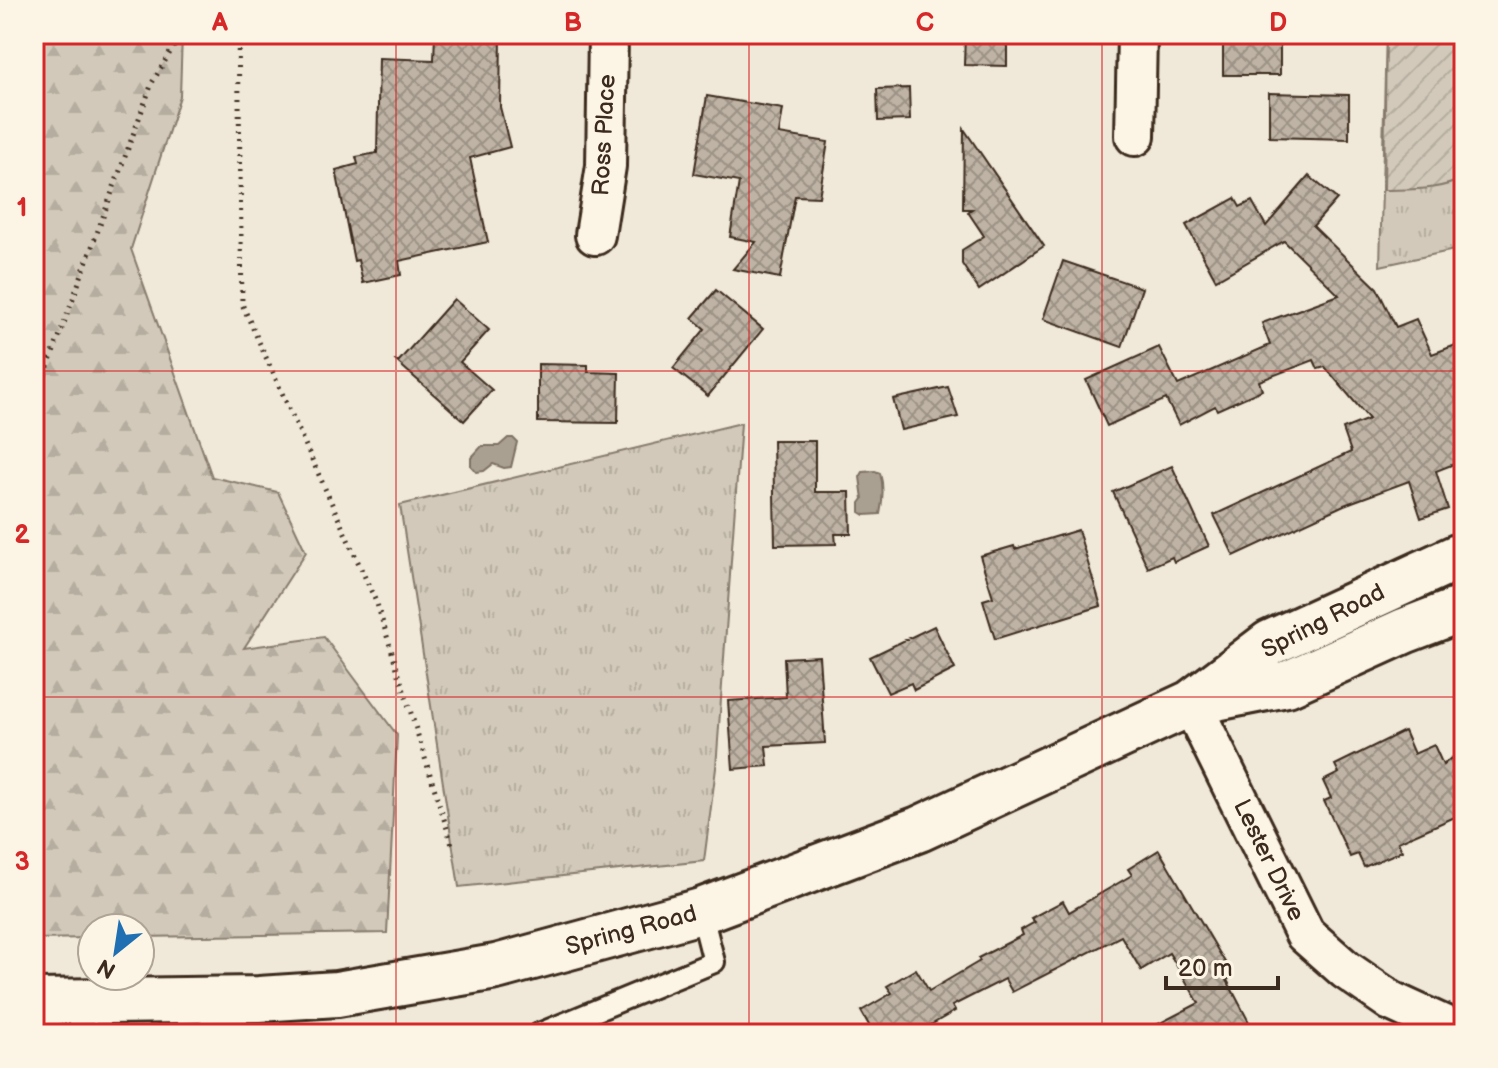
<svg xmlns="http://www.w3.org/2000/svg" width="1498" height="1068" font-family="'Balsamiq Sans',sans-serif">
  <defs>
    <pattern id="forest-firs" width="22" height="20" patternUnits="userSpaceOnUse" patternTransform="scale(2)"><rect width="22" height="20" fill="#d2c9ba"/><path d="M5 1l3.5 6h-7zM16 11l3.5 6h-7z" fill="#b5ad9f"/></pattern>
    <pattern id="park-tufts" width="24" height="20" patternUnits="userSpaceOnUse" patternTransform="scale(2)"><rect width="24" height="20" fill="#d2c9ba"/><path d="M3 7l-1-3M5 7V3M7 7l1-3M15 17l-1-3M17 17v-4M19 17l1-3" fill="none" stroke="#b5ad9f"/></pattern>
    <pattern id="garden-furrows" width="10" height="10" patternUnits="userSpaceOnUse" patternTransform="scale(2)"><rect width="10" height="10" fill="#d2c9ba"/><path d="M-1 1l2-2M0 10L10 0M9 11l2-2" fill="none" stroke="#b5ad9f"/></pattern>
    <pattern id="building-cross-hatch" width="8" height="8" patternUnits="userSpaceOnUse" patternTransform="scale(2)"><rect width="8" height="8" fill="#beb3a4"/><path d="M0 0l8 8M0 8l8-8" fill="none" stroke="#9c9285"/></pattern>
  </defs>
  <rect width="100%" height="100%" fill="#f0e9d9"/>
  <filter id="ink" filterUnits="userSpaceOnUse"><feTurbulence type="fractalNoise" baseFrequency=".0125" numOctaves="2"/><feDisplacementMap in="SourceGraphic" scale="16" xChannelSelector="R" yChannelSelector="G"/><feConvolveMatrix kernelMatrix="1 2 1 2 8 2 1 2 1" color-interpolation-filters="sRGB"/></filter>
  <g filter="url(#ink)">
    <polygon fill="url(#forest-firs)" stroke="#867a6c" stroke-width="2" points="34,34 182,34 180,96 131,249 212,477 278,492 306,552 244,648 324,637 397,735 387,933 140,937 140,928 92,928 92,938 34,939"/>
    <g fill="url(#park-tufts)" stroke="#867a6c" stroke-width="2">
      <polygon points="1386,34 1464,34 1464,248 1380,266"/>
      <polygon points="741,423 716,768 704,861 459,887 400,505"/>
    </g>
    <path fill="url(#garden-furrows)" stroke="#867a6c" stroke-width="2" d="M1386 34H1464V178C1438 191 1412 189 1384 190Z"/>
    <g fill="#aaa091" stroke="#7e7163" stroke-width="2">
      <polygon points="508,438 513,438 517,442 511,467 504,468 493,464 484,471 476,472 471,466 471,458 482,446 499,446"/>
      <path d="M875 471 880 473C884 486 883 500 880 514L865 515 860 512V503L863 499 860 477 863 472Z"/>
    </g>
    <g fill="url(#building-cross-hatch)" stroke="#3b2a1e" stroke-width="2">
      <polygon points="435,34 501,34 500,107 510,147 470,158 488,242 399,261 401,275 363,283 358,260 354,261 336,170 358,164 356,157 377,153 379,58 434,60"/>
      <polygon points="965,34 1007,34 1007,66 964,65"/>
      <rect x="1223" y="34" width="57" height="41"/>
      <polygon points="909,88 910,120 878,121 877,89"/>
      <polygon points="1269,93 1349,95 1349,139 1269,137"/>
      <polygon points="707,96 783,109 779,134 828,142 819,197 795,196 780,278 733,269 756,242 730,237 739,182 694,174"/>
      <polygon points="964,129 1044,246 979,290 962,264 962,250 984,236 968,212 972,209 963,209"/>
      <polygon points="1309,176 1337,199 1313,226 1377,288 1396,327 1416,319 1432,354 1464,342 1464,460 1436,471 1448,509 1421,518 1409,481 1344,505 1234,556 1214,515 1351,452 1343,429 1369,419 1325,367 1318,369 1314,360 1259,381 1262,390 1217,410 1215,406 1179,425 1166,399 1107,426 1086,380 1159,347 1178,385 1270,345 1262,323 1339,295 1284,241 1216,280 1186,225 1235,198 1240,207 1252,201 1266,226"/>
      <polygon points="1063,261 1142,288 1122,347 1043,319"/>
      <polygon points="716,290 763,329 708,396 673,368 705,329 692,318"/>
      <polygon points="454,299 489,330 460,362 492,390 464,421 396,361 399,361"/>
      <polygon points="538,364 588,365 588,372 619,373 618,423 538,422"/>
      <polygon points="948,387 958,417 901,430 893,399"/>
      <polygon points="773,441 815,441 815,492 850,492 851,534 835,534 836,544 775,545"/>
      <polygon points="1172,466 1209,546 1174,562 1172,557 1148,568 1113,492"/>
      <polygon points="1078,530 1101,606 995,639 983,600 993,597 980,556 1014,546 1015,549"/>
      <polygon points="934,626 955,669 914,690 911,683 888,693 870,657"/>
      <polygon points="819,656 825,743 766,746 768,766 733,769 728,701 786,697 784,658"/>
      <polygon points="1404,731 1414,754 1434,745 1443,765 1451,758 1464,787 1464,813 1398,842 1402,851 1364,867 1358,854 1350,857 1324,801 1331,798 1323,781 1339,773 1335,765"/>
      <polygon points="1159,850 1233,976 1227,980 1250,1024 1230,1034 1139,1034 1199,1003 1169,953 1141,970 1121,936 1012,992 1005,979 952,1006 955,1011 915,1034 874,1034 861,1011 892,993 887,986 916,969 929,991 980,961 978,958 1023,935 1021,930 1035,922 1031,918 1063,901 1069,912 1132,875 1128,869"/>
    </g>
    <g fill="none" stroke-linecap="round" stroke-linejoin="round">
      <defs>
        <polyline id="service" points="539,1034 714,962 701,911"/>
        <g id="minor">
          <polyline points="1135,136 1137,34"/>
          <polyline points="595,235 606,166 608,34"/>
          <polyline points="1191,703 1305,934 1346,970 1391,1001 1463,1034"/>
        </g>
        <g id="primary">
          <polyline points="1201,701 1287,684 1404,631 1464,608"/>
          <polyline points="34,1002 259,999 337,994 496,967 701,911 919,829 1191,703 1270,643 1464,554"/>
        </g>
      </defs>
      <use href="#service" stroke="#3b2a1e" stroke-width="26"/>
      <use href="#minor" stroke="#3b2a1e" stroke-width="44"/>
      <use href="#primary" stroke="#3b2a1e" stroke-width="50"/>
      <g stroke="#3b2a1e" stroke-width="5" stroke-dasharray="2 6" stroke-linecap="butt">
        <polyline points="238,34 242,304 377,604 453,848"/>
        <polyline points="34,405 152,83 181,34"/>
      </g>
      <use href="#service" stroke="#fcf5e5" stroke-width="20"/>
      <use href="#minor" stroke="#fcf5e5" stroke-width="38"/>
      <use href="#primary" stroke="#fcf5e5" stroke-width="44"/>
    </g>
  </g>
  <path fill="none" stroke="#d62828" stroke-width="2" stroke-opacity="0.55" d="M396 34V1034M749 34V1034M1102 34V1034M34 371H1464M34 697H1464"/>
  <g text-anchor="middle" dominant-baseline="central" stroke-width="6" stroke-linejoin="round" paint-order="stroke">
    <g font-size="24" fill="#3b2a1e" stroke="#fcf5e5">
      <text transform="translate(604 135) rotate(-87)">Ross Place</text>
      <text transform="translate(1323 621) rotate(-27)">Spring Road</text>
      <text transform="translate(1269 860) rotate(64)">Lester Drive</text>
      <text transform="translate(631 930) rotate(-15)">Spring Road</text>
    </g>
  </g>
  <rect width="1498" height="1068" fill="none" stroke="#fcf5e5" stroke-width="88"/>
  <g transform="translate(116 952) rotate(210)"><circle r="38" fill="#fcf5e5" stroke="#afa495" stroke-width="2"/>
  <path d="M0-6L14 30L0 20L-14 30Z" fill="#1f6fb2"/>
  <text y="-12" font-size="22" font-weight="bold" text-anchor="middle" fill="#3b2a1e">N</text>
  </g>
  <path d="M1166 976v12h112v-12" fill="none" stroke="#3b2a1e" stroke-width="4"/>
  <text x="1178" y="976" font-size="24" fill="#3b2a1e" stroke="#fcf5e5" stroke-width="6" paint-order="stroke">20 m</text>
  <rect x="44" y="44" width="1410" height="980" fill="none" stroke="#d62828" stroke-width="3"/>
  <g font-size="26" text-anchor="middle" font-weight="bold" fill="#d62828">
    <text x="220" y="31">A</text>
    <text x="573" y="31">B</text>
    <text x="925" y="31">C</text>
    <text x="1278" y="31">D</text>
    <text x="22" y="216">1</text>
    <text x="22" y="543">2</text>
    <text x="22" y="870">3</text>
  </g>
</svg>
